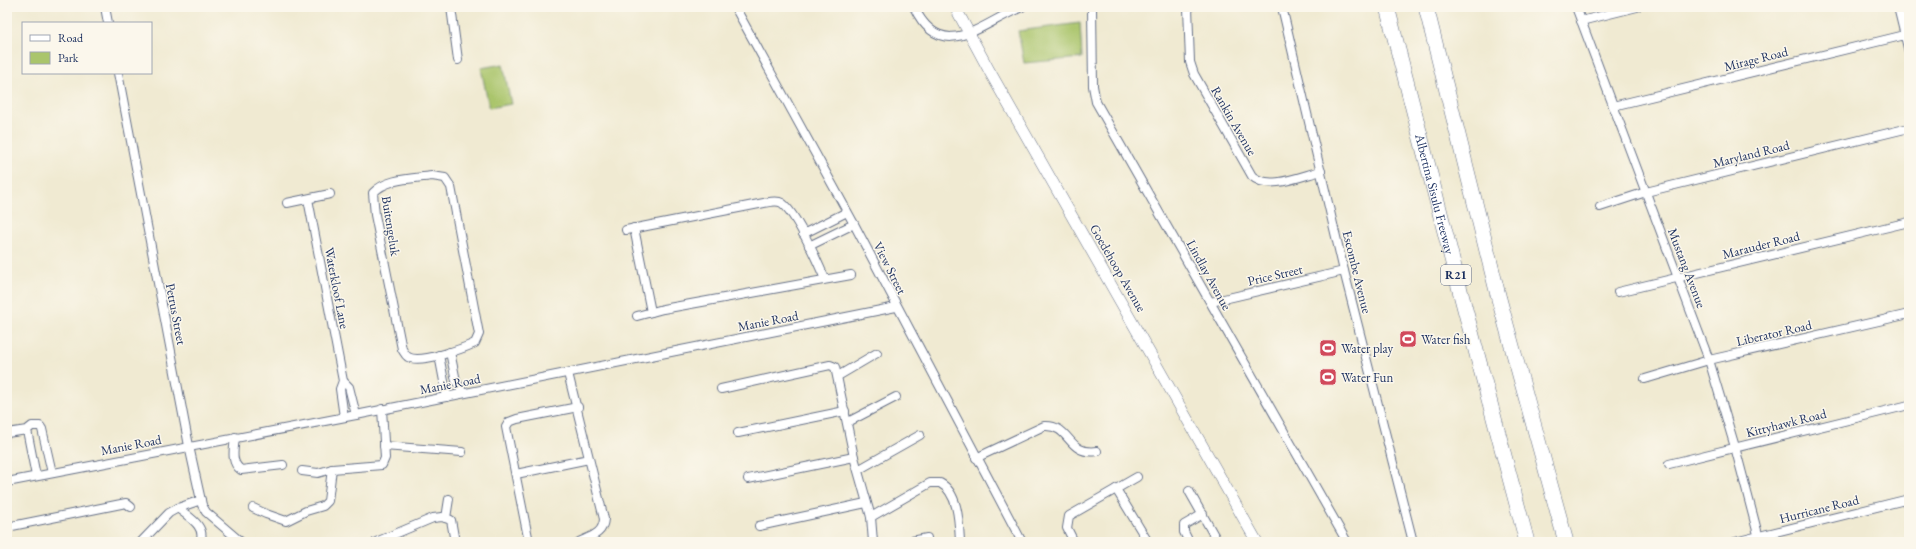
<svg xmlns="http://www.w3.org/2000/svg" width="1916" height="549" font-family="'EB Garamond',serif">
  <rect width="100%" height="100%" fill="#fbf7ec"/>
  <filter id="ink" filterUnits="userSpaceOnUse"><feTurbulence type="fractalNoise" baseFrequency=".025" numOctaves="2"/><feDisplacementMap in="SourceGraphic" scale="8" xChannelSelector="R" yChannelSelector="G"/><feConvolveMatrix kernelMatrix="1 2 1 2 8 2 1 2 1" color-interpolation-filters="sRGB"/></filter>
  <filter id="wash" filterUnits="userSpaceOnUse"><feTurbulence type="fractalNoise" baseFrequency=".012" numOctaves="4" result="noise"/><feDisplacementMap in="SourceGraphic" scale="16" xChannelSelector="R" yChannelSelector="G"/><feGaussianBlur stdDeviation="0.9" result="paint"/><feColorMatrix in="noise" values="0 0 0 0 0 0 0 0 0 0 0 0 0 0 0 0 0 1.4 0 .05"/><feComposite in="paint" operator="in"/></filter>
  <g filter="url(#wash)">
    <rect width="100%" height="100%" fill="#f0ead2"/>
    <g fill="#aac56c" stroke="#627a65">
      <polygon points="1080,23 1082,58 1024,63 1018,31"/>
      <polygon points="503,64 511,104 489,108 481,68"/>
    </g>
  </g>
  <g filter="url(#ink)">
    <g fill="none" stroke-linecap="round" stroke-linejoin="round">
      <defs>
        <g id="street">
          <polyline points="105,7 108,23"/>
          <polyline points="451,7 458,60"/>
          <polyline points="735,7 854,224 1022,542"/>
          <path d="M914 7C942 66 983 22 1022 7"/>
          <polyline points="1092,7 1093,86 1096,102 1347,542"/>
          <path d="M1188 7 1190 62 1194 74 1252 176C1268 191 1301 176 1321 171"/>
          <polyline points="1282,7 1344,271 1413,542"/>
          <polyline points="1576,7 1709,360 1735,447 1760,542"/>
          <polyline points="1898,7 1909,52"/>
          <polyline points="1581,21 1637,7"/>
          <polyline points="118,73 189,446 202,505 206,512 241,542"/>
          <polyline points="1613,106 1905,35"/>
          <path d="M432 176 445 178 451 187 479 334 475 343C462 349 420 364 408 357 405 355 404 352 402 349L375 215 373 193C387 178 412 179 432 176Z"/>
          <polyline points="308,199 343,381 340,389 344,417"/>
          <polyline points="287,203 330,194"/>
          <polyline points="1600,207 1646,192 1909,128"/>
          <polyline points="634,228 651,312"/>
          <path d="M626 230 764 203C770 202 777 200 782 203 797 214 817 261 825 279"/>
          <polyline points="803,234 847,212"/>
          <polyline points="809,246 854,224"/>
          <polyline points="1618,292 1909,222"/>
          <polyline points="1211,302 1344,271"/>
          <polyline points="637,316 663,309 851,275"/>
          <polyline points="450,352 456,381 463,393"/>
          <polyline points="439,355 447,397"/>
          <path d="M568 373 604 519C603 534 592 536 579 542"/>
          <polyline points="838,376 877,353"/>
          <polyline points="1645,379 1709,360 1909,314"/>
          <polyline points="343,381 349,387 356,415"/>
          <polyline points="721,389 830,365 835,367 854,457 871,517 873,542"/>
          <polyline points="848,422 896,397"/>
          <polyline points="7,433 27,430"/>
          <polyline points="738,433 845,411"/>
          <path d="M235 437C234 449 230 462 241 470L283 465"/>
          <polyline points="384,446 462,452"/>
          <path d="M976 458 1044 426C1071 424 1067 456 1097 451"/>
          <polyline points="1669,464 1909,405"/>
          <polyline points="858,470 920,435"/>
          <polyline points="302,471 318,473 332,469"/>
          <polyline points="516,474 589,459"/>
          <polyline points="36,476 27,430 32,426 40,426 42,429 52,473"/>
          <polyline points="748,479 854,457"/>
          <polyline points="7,482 356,415 896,307"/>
          <polyline points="1116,489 1148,542"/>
          <polyline points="1189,491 1215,537"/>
          <path d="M178 508C188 517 207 526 200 542"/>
          <polyline points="253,508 266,514 286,521 306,511 323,506 328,501 332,469 382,465 385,458 382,409"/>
          <path d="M871 517 930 483H940C959 493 959 524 960 542"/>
          <polyline points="446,518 449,499"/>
          <polyline points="759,526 866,503"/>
          <polyline points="7,527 126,503 131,507"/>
          <polyline points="141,542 169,513 178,508 201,500"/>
          <polyline points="376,542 433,518 442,517 451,520 455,542"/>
          <polyline points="529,542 506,427 509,422 517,419 578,407"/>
          <polyline points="907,542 927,538"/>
          <polyline points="1074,542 1067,528 1069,516 1137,477"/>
          <polyline points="1189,542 1184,532 1184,525 1203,514"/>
          <polyline points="1735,542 1909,499"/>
        </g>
        <polyline id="secondary" points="955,7 990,72 1257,542"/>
        <g id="highway">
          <path id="s1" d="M1387 7 1462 298 1527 542"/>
          <polyline points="1426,7 1499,299 1566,542"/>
        </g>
      </defs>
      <use href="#street" stroke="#667087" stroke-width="10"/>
      <use href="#secondary" stroke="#667087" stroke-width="12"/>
      <use href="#highway" stroke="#667087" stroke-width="16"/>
      <use href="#street" stroke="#fff" stroke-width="8"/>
      <use href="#secondary" stroke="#fff" stroke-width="11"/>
      <use href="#highway" stroke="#fff" stroke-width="15"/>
    </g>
  </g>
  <defs>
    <symbol id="stadium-square" viewBox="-11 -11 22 22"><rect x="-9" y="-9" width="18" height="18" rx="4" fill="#d1495b" stroke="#fbf7ec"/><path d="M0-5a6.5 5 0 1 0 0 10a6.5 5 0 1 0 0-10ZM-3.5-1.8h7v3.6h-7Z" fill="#fff"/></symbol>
  </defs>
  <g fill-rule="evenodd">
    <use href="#stadium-square" x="1398" y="329" width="20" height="20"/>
    <use href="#stadium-square" x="1318" y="338" width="20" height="20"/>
    <use href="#stadium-square" x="1318" y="367" width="20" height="20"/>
  </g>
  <g text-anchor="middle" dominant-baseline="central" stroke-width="3" stroke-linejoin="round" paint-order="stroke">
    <rect fill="#fbf7ec" stroke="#5e6b89" stroke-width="1" x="1441" y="265" width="30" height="20" rx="3"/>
    <g font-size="12" font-weight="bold" fill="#1b2f5e">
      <text x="1456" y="275">R21</text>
    </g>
    <g font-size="13" fill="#1b2f5e" stroke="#fbf7ec">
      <text transform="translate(1756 59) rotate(-14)">Mirage Road</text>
      <text transform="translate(1234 121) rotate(60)">Rankin Avenue</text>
      <text transform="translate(1751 154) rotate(-14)">Maryland Road</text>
      <text stroke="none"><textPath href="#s1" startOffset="193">Albertina Sisulu Freeway</textPath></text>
      <text transform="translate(391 226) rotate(81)">Buitengeluk</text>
      <text transform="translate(1761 245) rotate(-14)">Marauder Road</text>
      <text transform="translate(890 268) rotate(63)">View Street</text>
      <text transform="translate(1118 268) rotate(60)">Goedehoop Avenue</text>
      <text transform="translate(1687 268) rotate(69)">Mustang Avenue</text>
      <text transform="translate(1357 272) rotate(76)">Escombe Avenue</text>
      <text transform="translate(1209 275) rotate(61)">Lindlay Avenue</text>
      <text transform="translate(1275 275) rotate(-13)">Price Street</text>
      <text transform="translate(337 288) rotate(79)">Waterkloof Lane</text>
      <text transform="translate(176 314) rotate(79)">Petrus Street</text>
      <text transform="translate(768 321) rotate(-11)">Manie Road</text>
      <text transform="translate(1774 333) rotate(-13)">Liberator Road</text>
      <text transform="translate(450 384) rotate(-11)">Manie Road</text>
      <text transform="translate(1786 423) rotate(-14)">Kittyhawk Road</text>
      <text transform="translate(131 445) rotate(-11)">Manie Road</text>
      <text transform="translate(1819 509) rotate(-14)">Hurricane Road</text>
    </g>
    <g font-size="13" fill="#1b2f5e" stroke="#fbf7ec" text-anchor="start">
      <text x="1421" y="339">Water fish</text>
      <text x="1341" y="348">Water play</text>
      <text x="1341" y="377">Water Fun</text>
    </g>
  </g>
  <rect width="1916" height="549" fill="none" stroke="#fbf7ec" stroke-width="24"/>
  <rect x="22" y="22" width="130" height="52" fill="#fbf7ec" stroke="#a1a7b3"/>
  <rect x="30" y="35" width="20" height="6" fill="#ffffff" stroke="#a1a7b3"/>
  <text x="58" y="42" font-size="12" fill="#1b2f5e">Road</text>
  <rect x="30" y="52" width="20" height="12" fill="#aac56c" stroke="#a1a7b3"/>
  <text x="58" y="62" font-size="12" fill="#1b2f5e">Park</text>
</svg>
